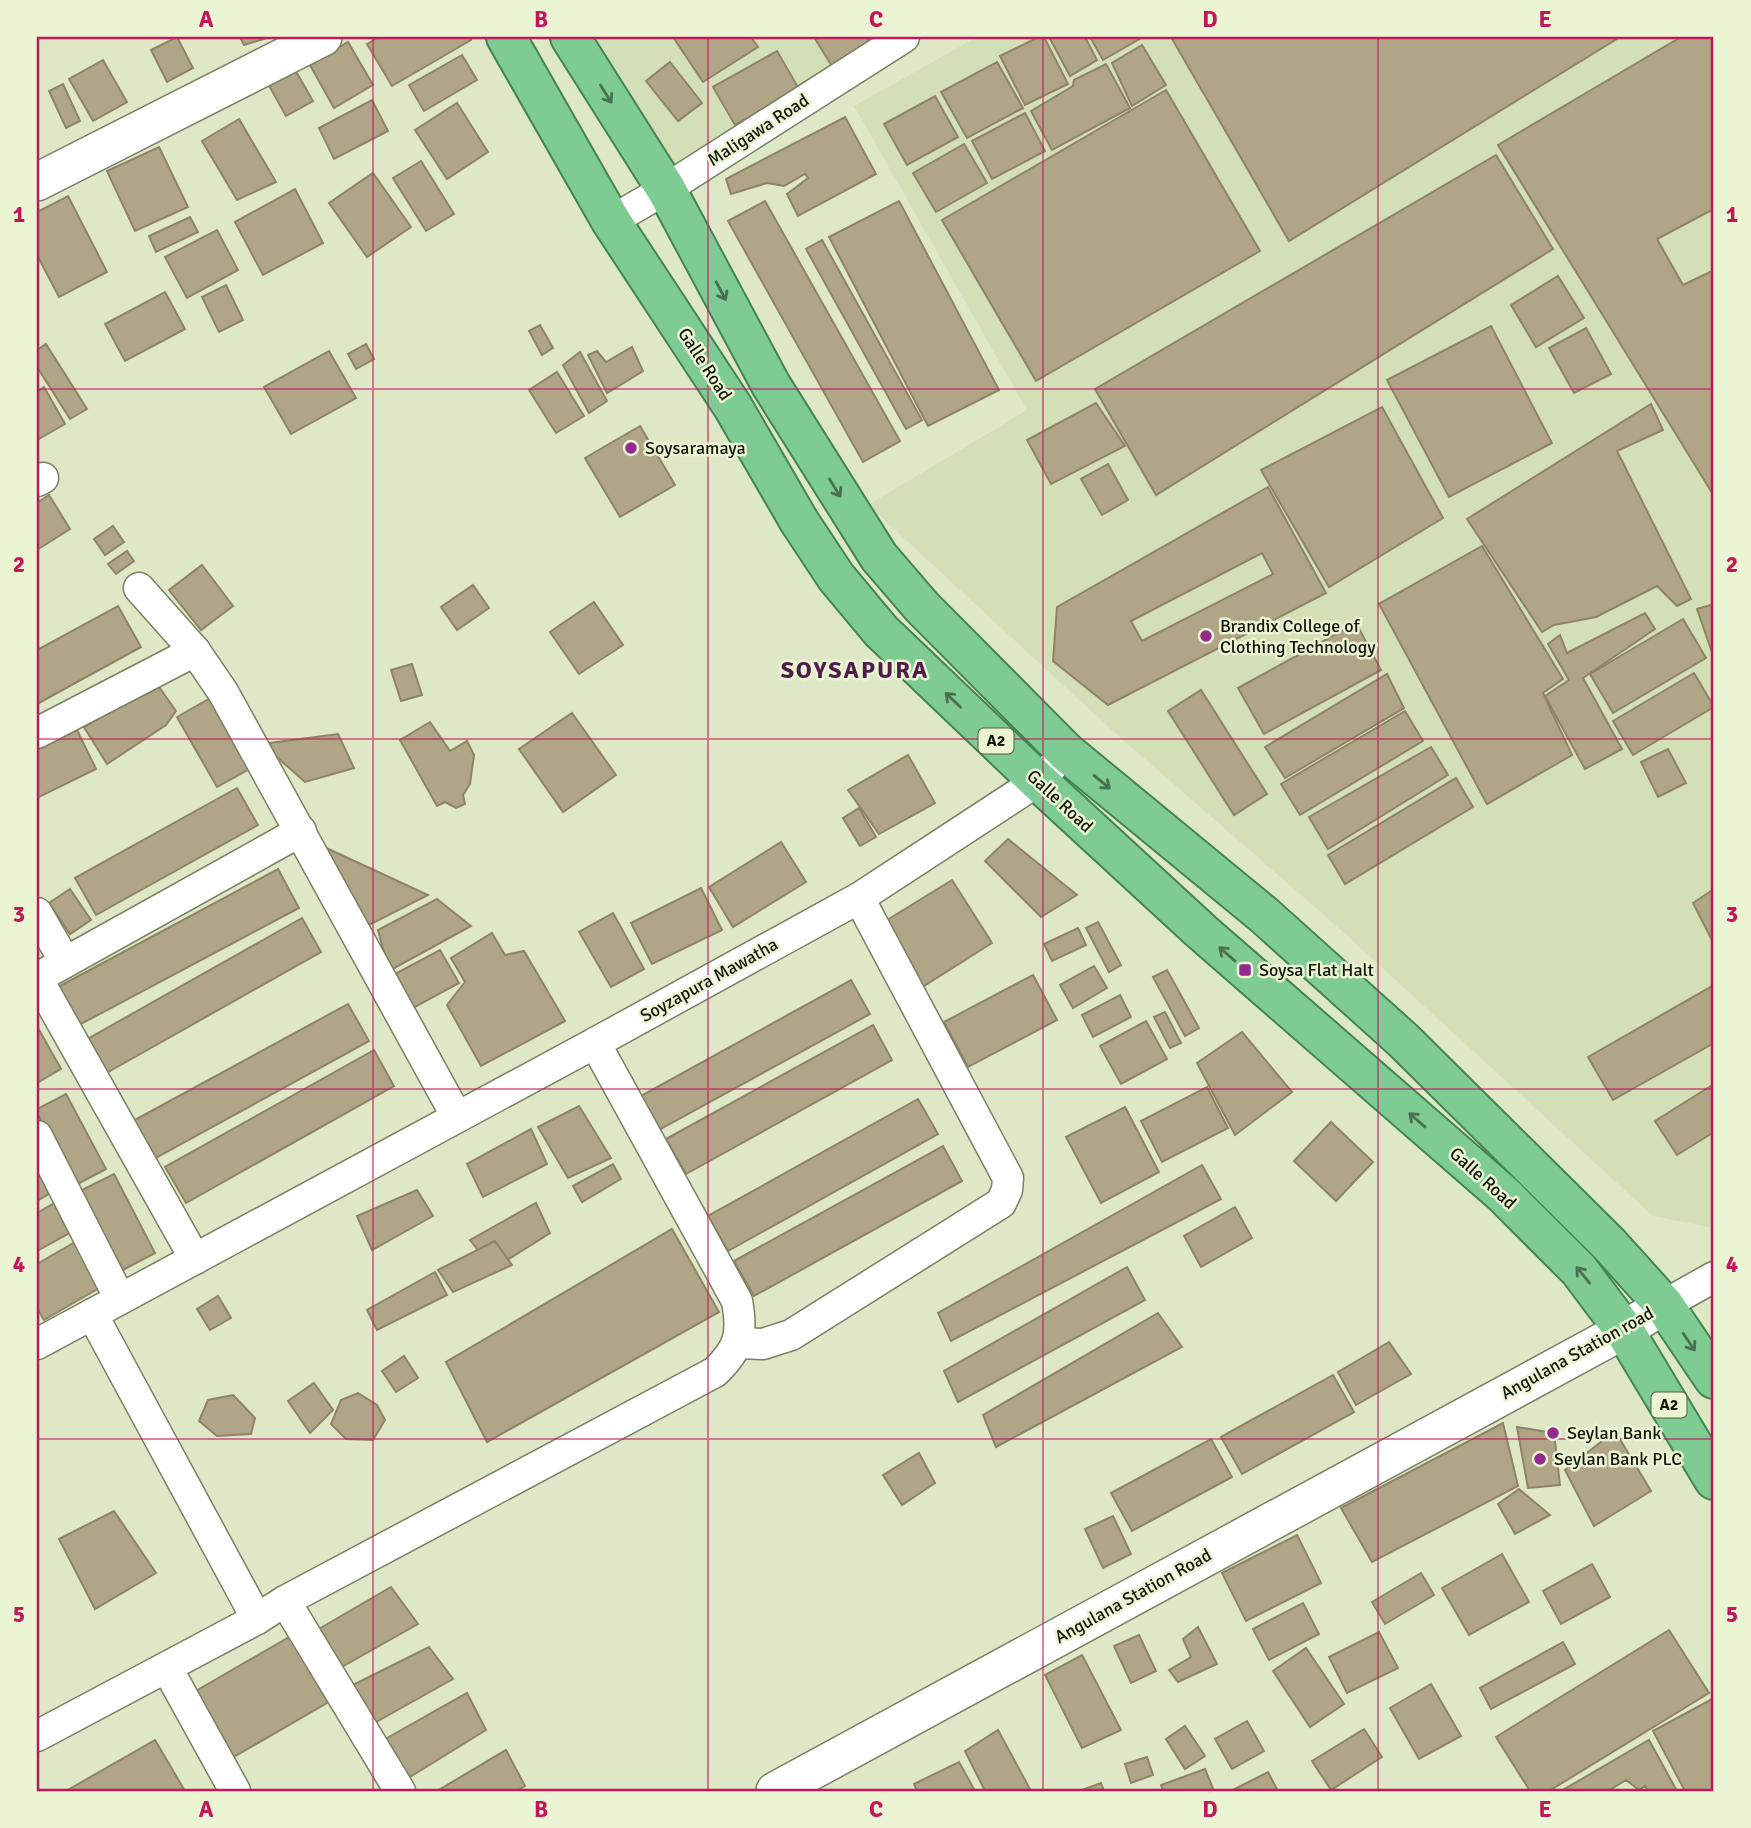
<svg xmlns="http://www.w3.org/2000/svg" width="1751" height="1828" font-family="Signika,sans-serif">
  <rect width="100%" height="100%" fill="#dee8c7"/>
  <g fill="#d3dfb7">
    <polygon points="593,37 913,37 670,172"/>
    <polygon points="977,37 1714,37 1714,1228 1653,1216 1341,930 1114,732 868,505 1027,410 854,106"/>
  </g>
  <g fill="#b0a586" stroke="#8e8465" stroke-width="2" fill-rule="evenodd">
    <polygon points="177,37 193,68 167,82 151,50"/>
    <polygon points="240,37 270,37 244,45"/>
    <polygon points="379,37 469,37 471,40 392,86 367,44"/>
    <polygon points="673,37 751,37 758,47 703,82"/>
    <polygon points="814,37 867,37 872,46 833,68"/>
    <polygon points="1039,37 1044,37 1068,84 1025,105 1000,56"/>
    <polygon points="1049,37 1085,37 1097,60 1070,76"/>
    <polygon points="1090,37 1143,37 1103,60"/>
    <polygon points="1171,37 1620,37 1289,241"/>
    <polygon points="1681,37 1714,37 1714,209 1657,239 1683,285 1714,270 1714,496 1498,145"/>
    <polygon points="348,42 373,85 334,108 310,65"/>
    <polygon points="1142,45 1166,85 1132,106 1112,63"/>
    <polygon points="777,51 799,89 735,125 713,87"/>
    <polygon points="462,55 477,80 424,111 409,85"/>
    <polygon points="103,60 127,102 93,121 69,79"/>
    <polygon points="290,61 313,101 286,116 263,75"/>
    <polygon points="670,62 702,103 678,121 646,81"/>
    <polygon points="997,62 1023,108 967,138 941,92"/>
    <polygon points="1106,64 1130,108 1052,150 1031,111 1073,86 1074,80"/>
    <polygon points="63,84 80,121 66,128 49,91"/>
    <polygon points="1166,90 1260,251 1036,381 942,220"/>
    <polygon points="935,96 958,137 907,165 884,124"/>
    <polygon points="372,100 388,131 334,159 319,128"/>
    <polygon points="457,103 488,152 447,179 415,130"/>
    <polygon points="1025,113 1045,151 992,179 972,141"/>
    <polygon points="845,117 876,174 798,216 787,194 808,178 805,174 784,186 767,183 731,194 726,179"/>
    <polygon points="239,119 276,182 237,200 202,141"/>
    <polygon points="964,144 987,183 936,212 913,173"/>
    <polygon points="159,147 188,207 135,231 107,171"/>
    <polygon points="1496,155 1553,249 1156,495 1095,389"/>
    <polygon points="421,161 454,214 426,231 393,178"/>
    <polygon points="373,173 411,227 367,257 329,203"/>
    <polygon points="295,189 323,243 263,275 235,222"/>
    <polygon points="68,196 107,272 59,297 37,255 37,212"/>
    <polygon points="765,201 900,441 863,462 728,221"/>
    <polygon points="899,201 999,390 928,426 829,237"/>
    <polygon points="190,217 198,232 156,252 149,236"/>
    <polygon points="217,230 238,270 187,298 165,257"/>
    <polygon points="822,240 922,420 906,429 806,249"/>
    <polygon points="1558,276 1584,318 1536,347 1511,305"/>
    <polygon points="226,285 243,320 219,332 202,297"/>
    <polygon points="165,292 185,329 125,361 105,324"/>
    <polygon points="540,325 553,348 542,355 529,331"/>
    <polygon points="1491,326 1552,443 1449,497 1387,380"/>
    <polygon points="1586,328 1611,374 1574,393 1549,348"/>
    <polygon points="46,344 87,409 70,419 37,367 37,350"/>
    <polygon points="366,344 374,359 356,369 348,354"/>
    <polygon points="632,347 643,371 607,393 588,355 597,351 606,362"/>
    <polygon points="329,351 356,398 291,434 264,387"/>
    <polygon points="580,352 607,401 589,413 563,365"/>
    <polygon points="557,372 584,416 556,433 529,390"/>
    <polygon points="44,387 65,424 37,440 37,392"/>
    <polygon points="1096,403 1125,446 1051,484 1027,440"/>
    <polygon points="1651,404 1663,430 1617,451 1691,599 1677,606 1657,586 1596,617 1554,625 1542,632 1467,519"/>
    <polygon points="1382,407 1443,518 1329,587 1261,470"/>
    <polygon points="640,426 675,485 620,517 585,458"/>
    <polygon points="1108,464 1128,500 1102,515 1081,479"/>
    <path d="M1268 487 1326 593 1108 705 1053 661 1057 607ZM1262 553 1273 574 1142 641 1131 621Z"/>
    <polygon points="49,495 70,529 37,550 37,503"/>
    <polygon points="113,526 124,542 105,555 94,539"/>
    <polygon points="1482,546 1563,679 1543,693 1572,755 1487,804 1379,604"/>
    <polygon points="127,551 134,561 116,574 108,564"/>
    <polygon points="202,565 233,606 201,630 169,590"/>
    <polygon points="473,585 489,608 457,630 441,607"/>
    <polygon points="594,602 623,645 579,674 550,632"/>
    <polygon points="1714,604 1714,658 1697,609"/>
    <polygon points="118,606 141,647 37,704 37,650"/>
    <polygon points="1645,613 1655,629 1583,678 1622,749 1585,769 1545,696 1569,680 1548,644 1560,635 1567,653"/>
    <polygon points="1683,619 1706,658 1613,713 1590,674"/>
    <polygon points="1356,623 1381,670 1264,734 1238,688"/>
    <polygon points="412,664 422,695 401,701 391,670"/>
    <polygon points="1694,673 1714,707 1633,755 1613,721"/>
    <polygon points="1387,674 1404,708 1285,778 1265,747"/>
    <polygon points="157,684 176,711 166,725 107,764 84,727"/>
    <polygon points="1201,690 1267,794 1234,815 1168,711"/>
    <polygon points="212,697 253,767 217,787 177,717"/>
    <polygon points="1405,711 1423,741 1300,815 1281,784"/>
    <polygon points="572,713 616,775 563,812 519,749"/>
    <polygon points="430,722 450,751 467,741 474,755 470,784 463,795 465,804 456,808 445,802 437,806 400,740"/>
    <polygon points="76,728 96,769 37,798 37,747"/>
    <polygon points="338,734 354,768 305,782 262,744"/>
    <polygon points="1431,747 1448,775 1328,849 1309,817"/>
    <polygon points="1668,749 1686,783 1658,797 1641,762"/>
    <polygon points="908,755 935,803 879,834 848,790"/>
    <polygon points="1456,778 1473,807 1345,884 1328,855"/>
    <polygon points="237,788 258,825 96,915 75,878"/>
    <polygon points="859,808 876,837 860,846 843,818"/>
    <polygon points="1008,839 1077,895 1041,917 985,861"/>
    <polygon points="781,842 806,882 733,927 709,887"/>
    <polygon points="322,846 428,895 367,926"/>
    <polygon points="278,869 299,908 79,1025 58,987"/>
    <polygon points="952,880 992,943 919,989 879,925"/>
    <polygon points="701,888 722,930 652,964 631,923"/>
    <polygon points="70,889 91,920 70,934 49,903"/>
    <polygon points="1714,889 1714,944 1693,903"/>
    <polygon points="437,899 471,926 389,971 378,930"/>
    <polygon points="613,913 644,969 611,987 579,932"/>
    <polygon points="302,918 321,952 103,1075 84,1041"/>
    <polygon points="1098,922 1121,965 1109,972 1086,928"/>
    <polygon points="1078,928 1086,945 1052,961 1044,944"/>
    <polygon points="492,933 505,955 524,951 565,1021 481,1066 447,1005 465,982 451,958"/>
    <polygon points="440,950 459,983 413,1008 395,974"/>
    <polygon points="1094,966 1107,988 1073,1008 1060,985"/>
    <polygon points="1167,970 1199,1028 1185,1036 1153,977"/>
    <polygon points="1033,975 1057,1020 968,1067 944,1022"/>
    <polygon points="851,980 870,1014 659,1130 641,1096"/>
    <polygon points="1714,985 1714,1043 1613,1100 1588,1057"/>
    <polygon points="1120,995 1131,1017 1093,1037 1082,1015"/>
    <polygon points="348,1004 369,1041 154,1159 133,1121"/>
    <polygon points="1165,1012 1181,1043 1170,1048 1154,1017"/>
    <polygon points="1146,1021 1167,1059 1121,1084 1100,1046"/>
    <polygon points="873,1025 892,1060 686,1174 666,1139"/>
    <polygon points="37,1026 61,1069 37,1083"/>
    <polygon points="1242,1032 1292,1092 1235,1135 1197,1063"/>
    <polygon points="374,1050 394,1086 186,1203 165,1167"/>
    <polygon points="1714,1084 1714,1132 1677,1155 1655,1121"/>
    <polygon points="1207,1087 1228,1128 1162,1162 1141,1121"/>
    <polygon points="66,1094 106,1169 76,1185 37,1113 37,1109"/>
    <polygon points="918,1099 938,1134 728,1251 708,1216"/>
    <polygon points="579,1106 611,1158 568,1178 538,1127"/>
    <polygon points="1125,1107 1159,1172 1101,1203 1066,1137"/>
    <polygon points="1331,1122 1373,1162 1336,1201 1294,1161"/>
    <polygon points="531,1129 547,1164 483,1197 467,1164"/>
    <polygon points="943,1146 962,1181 754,1296 734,1261"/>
    <polygon points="37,1163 54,1191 37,1201"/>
    <polygon points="613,1164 621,1179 582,1202 573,1186"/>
    <polygon points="1202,1165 1221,1199 951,1341 938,1313"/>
    <polygon points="114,1174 155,1253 121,1271 80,1191"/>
    <polygon points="417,1190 433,1216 372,1250 357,1216"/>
    <polygon points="56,1202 73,1231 37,1251 37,1213"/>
    <polygon points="536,1203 550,1233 493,1269 470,1240"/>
    <polygon points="1235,1207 1252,1238 1201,1267 1184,1236"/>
    <polygon points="672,1229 719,1312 487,1442 446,1362"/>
    <polygon points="495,1241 512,1265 453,1292 438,1270"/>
    <polygon points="75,1242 101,1287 44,1320 37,1308 37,1264"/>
    <polygon points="1127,1267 1145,1300 958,1402 944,1371"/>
    <polygon points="435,1272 447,1295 377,1330 367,1310"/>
    <polygon points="218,1296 231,1318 210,1330 197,1309"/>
    <polygon points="1158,1313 1182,1347 996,1447 983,1415"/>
    <polygon points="1389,1342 1411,1374 1356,1405 1338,1372"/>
    <polygon points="404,1356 418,1378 396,1392 382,1371"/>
    <polygon points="1333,1375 1354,1412 1242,1474 1221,1437"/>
    <polygon points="314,1383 333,1410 310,1433 288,1401"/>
    <polygon points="358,1393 377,1405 385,1420 373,1440 346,1439 331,1424 341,1400"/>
    <polygon points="233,1395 255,1418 251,1434 217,1436 199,1421 208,1400"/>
    <polygon points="1503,1423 1518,1486 1372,1562 1341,1508"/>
    <polygon points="1517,1427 1554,1433 1560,1485 1528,1488"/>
    <polygon points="1615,1431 1651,1491 1594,1526 1565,1470"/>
    <polygon points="1211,1439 1232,1477 1132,1531 1111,1493"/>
    <polygon points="919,1453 935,1483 902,1505 883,1475"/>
    <polygon points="1519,1489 1550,1515 1515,1534 1498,1504"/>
    <polygon points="114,1511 156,1573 95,1609 59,1539"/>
    <polygon points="1113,1516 1131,1554 1103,1568 1085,1529"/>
    <polygon points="1297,1535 1321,1583 1246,1621 1222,1573"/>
    <polygon points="1502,1554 1529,1602 1469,1635 1442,1588"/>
    <polygon points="1592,1564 1610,1597 1561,1624 1543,1591"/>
    <polygon points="1421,1573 1434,1595 1385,1624 1372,1602"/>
    <polygon points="391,1587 418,1624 340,1668 317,1630"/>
    <polygon points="1303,1603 1319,1634 1269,1660 1253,1629"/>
    <polygon points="1198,1627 1217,1664 1178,1682 1169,1670 1191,1657 1183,1639"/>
    <polygon points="1669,1630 1709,1693 1549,1791 1530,1791 1496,1737"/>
    <polygon points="1379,1632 1398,1668 1347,1693 1329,1657"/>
    <polygon points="296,1633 334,1699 232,1758 194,1692"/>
    <polygon points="1139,1635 1156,1671 1131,1683 1114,1646"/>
    <polygon points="1563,1642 1575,1664 1491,1709 1480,1688"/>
    <polygon points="429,1647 453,1679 369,1726 345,1689"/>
    <polygon points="1306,1648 1344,1704 1310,1727 1273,1671"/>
    <polygon points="1082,1655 1121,1730 1082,1748 1045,1675"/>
    <polygon points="1431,1684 1461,1736 1419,1759 1390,1708"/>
    <polygon points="467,1693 486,1730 405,1780 380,1742"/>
    <polygon points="1714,1698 1714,1791 1685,1791 1653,1731"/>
    <polygon points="1247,1721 1264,1751 1232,1769 1215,1739"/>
    <polygon points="1185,1726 1205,1756 1185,1769 1166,1739"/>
    <polygon points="1364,1729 1382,1757 1331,1790 1312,1761"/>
    <polygon points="998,1730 1031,1791 985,1791 965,1751"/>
    <polygon points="155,1740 185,1791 66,1791"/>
    <polygon points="1649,1740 1677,1791 1648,1791 1645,1786 1639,1790 1626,1780 1608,1791 1561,1791"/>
    <polygon points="506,1750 525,1786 517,1791 437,1791"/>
    <polygon points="1147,1757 1153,1775 1131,1783 1125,1764"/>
    <polygon points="959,1762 975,1791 917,1791 914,1784"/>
    <polygon points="1205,1769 1214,1791 1163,1791 1161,1785"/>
    <polygon points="1268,1772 1278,1791 1231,1791"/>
    <polygon points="1101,1783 1104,1791 1082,1791 1082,1790"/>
  </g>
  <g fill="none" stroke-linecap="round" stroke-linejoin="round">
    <defs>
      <g id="minor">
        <polyline points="611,221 666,189 904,37"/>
        <polyline points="37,481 43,478"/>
        <polyline points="139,588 195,651 223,692 457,1117"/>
        <polyline points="37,733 195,651"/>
        <polyline points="37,913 65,962"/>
        <polyline points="37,978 195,1259"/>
        <polyline points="37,978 301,831"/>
        <polyline points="37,1136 120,1299"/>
        <polyline points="1664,1305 1714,1277"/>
        <polyline points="92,1314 257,1619"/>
        <polyline points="738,1343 763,1344 791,1335 1001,1203 1007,1190 1008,1178 859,898"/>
        <polyline points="37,1344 595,1043"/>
        <polyline points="285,1601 400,1791"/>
        <polyline points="167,1668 235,1791"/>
        <path d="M37 1736 257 1619 285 1601 715 1372C740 1348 743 1334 737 1301L595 1043 859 898 1038 781 1051 768"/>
      </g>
      <g id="tertiary">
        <polyline points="37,182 323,37"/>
        <polyline points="775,1791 1624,1330 1664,1305"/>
      </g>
      <g id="trunk">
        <polyline points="506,37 611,221 733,407 799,521 836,577 881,631 1038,781 1202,932 1503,1194 1579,1270 1624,1330 1714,1480"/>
        <polyline points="570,37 666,189 771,385 879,557 922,607 1066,752 1264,915 1403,1040 1609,1244 1664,1305 1714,1379"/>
      </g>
    </defs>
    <use href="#minor" stroke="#778062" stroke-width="33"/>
    <use href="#tertiary" stroke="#778062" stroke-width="40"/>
    <use href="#trunk" stroke="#438452" stroke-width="42"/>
    <use href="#minor" stroke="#fff" stroke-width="30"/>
    <use href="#tertiary" stroke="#fff" stroke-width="37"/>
    <use href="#trunk" stroke="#7ecb94" stroke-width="38"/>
  </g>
  <defs><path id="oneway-shaft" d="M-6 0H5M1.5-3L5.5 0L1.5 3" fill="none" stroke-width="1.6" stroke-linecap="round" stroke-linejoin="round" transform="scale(1.75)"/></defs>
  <g stroke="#497150">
    <use href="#oneway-shaft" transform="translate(606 94) rotate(58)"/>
    <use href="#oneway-shaft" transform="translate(721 291) rotate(62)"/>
    <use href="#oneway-shaft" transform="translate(835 488) rotate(58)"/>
    <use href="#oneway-shaft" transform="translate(953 700) rotate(-136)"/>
    <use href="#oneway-shaft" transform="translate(1102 782) rotate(39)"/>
    <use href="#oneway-shaft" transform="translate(1227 954) rotate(-139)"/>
    <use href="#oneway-shaft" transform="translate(1417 1120) rotate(-139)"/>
    <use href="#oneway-shaft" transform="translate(1583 1275) rotate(-129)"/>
    <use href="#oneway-shaft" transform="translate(1689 1342) rotate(56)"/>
  </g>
  <path fill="none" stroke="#c2185b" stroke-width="2" stroke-opacity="0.55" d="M373 37V1791M708 37V1791M1043 37V1791M1378 37V1791M37 389H1714M37 739H1714M37 1089H1714M37 1439H1714"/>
  <g fill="#942a8d" stroke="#ebf5d4" stroke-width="2.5">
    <circle cx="631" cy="448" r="7"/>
    <circle cx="1206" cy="636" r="7"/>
    <rect x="1238" y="963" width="14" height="14" rx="3.5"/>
    <circle cx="1553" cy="1433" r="7"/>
    <circle cx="1540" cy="1459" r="7"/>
  </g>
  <g text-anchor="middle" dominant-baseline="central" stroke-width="5" stroke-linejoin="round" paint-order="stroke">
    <g fill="#ebf5d4" stroke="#545a47" stroke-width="2">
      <rect x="978.5" y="728.5" width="35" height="25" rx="5"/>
      <rect x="1651.5" y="1392.5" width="35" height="25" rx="5"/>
    </g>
    <g font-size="16" font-weight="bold" fill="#14170b">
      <text x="996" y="741">A2</text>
      <text x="1669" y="1405">A2</text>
    </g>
    <g font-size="18" fill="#14170b" stroke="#ebf5d4">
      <text transform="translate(758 130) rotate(-33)">Maligawa Road</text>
      <text transform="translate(705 364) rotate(57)">Galle Road</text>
      <text transform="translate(1060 801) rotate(43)">Galle Road</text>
      <text transform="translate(709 980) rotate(-29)">Soyzapura Mawatha</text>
      <text transform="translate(1483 1178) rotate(42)">Galle Road</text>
      <text transform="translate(1577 1353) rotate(-29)">Angulana Station road</text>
      <text transform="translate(1133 1596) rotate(-29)">Angulana Station Road</text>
    </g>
    <g font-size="18" fill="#14170b" stroke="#ebf5d4" text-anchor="start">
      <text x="645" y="448">Soysaramaya</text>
      <text x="1220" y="626">Brandix College of<tspan x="1220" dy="21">Clothing Technology</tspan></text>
      <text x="1259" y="970">Soysa Flat Halt</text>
      <text x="1567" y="1433">Seylan Bank</text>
      <text x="1554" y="1459">Seylan Bank PLC</text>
    </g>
    <g font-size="24" font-weight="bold" letter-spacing="2" fill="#501d4b" stroke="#ebf5d4">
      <text x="855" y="670">SOYSAPURA</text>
    </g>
  </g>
  <rect width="1751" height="1828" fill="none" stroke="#ebf5d4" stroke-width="77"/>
  <rect x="38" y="38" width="1674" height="1752" fill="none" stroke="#c2185b" stroke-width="2.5"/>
  <g font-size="23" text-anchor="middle" font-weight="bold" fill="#c2185b">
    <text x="206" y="27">A</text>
    <text x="541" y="27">B</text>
    <text x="876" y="27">C</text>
    <text x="1210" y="27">D</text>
    <text x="1545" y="27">E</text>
    <text x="19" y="222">1</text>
    <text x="1732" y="222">1</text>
    <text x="19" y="572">2</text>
    <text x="1732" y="572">2</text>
    <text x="19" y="922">3</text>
    <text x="1732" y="922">3</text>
    <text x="19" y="1272">4</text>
    <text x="1732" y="1272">4</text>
    <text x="19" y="1622">5</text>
    <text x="1732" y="1622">5</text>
    <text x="206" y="1817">A</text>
    <text x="541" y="1817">B</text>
    <text x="876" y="1817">C</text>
    <text x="1210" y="1817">D</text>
    <text x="1545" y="1817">E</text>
  </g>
</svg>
